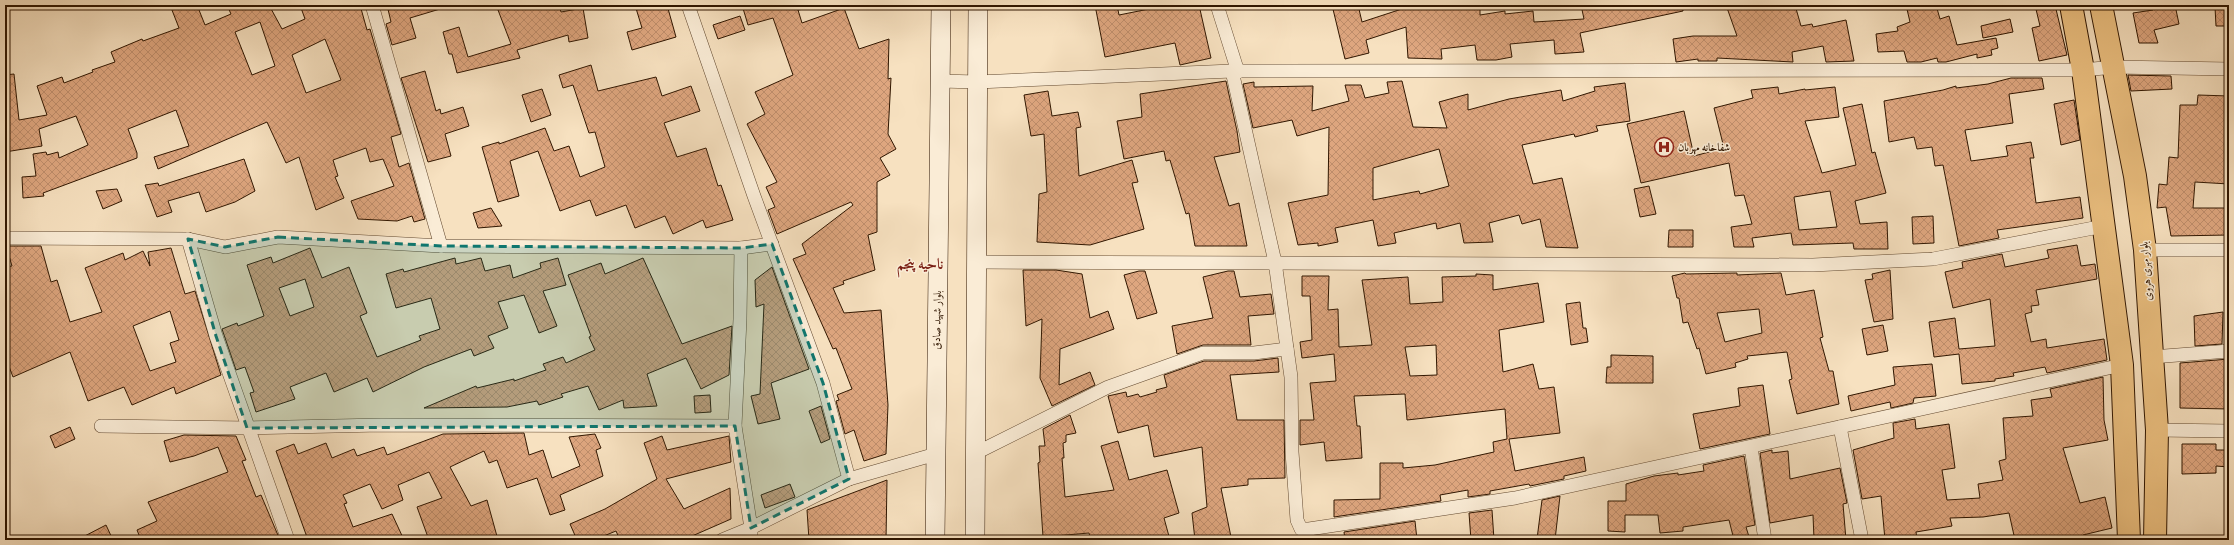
<svg xmlns="http://www.w3.org/2000/svg" width="2234" height="545" font-family="'IM FELL Great Primer',Amiri,serif">
  <defs>
    <pattern id="building-cross-hatch" width="8" height="8" patternUnits="userSpaceOnUse"><rect width="8" height="8" fill="#dea67f"/><path d="M0 0l8 8M0 8l8-8" fill="none" stroke="#bf8e6c"/></pattern>
  </defs>
  <rect width="100%" height="100%" fill="#f7e1c0"/>
  <filter id="stains"><feTurbulence type="fractalNoise" baseFrequency=".005" numOctaves="4"/><feColorMatrix values="0 0 0 0 .2 0 0 0 0 .09 0 0 0 0 .02 0 0 0 .5 -.17"/></filter>
  <radialGradient id="worn" r=".72"><stop offset=".6" stop-color="#630" stop-opacity="0"/><stop offset="1" stop-color="#630" stop-opacity=".3"/></radialGradient>
  <g fill="url(#building-cross-hatch)" stroke="#301600" fill-rule="evenodd">
    <path d="M170 5H197L205 25 231 14 227 5H269L282 29 305 19 300 5H360L367 30 370 29 401 134 391 137 399 167 409 163 425 219 414 222 412 216 397 221 358 219 351 201 394 186 383 159 370 162 366 148 333 160 338 176 335 177 344 198 316 210 299 157 286 163 267 122 158 169 154 157 189 146 176 110 128 129 137 153V158L43 193 44 196 23 198 22 177 36 176 33 154 46 152 47 155 58 152 59 158 88 145 76 116 39 129 42 146 5 152V75L14 74 19 120 47 115 37 86 62 77 64 83 93 72 92 70 115 62 111 52 142 39 143 41 179 28ZM260 22 275 66 252 75 235 32ZM325 39 341 80 306 93 292 55Z"/>
    <polygon points="387,5 440,5 440,9 410,18 416,38 392,45 386,24 391,22"/>
    <polygon points="511,5 559,5 561,12 583,8 588,38 569,42 568,35 517,50 520,58 457,73 452,54 449,54 443,32 459,27 468,57 511,44 498,10"/>
    <polygon points="635,5 667,5 676,37 632,50 627,32 642,28"/>
    <polygon points="742,5 804,5 804,9 798,10 802,23 844,8 859,49 889,39 888,79 891,78 888,134 896,149 880,158 890,175 877,182 877,232 868,235 875,270 843,281 844,284 833,288 844,313 881,310 888,405 886,454 864,461 854,430 845,434 836,401 839,400 837,395 852,389 836,348 833,349 793,259 806,254 802,244 853,205 851,202 777,234 768,210 775,207 766,187 777,182 747,124 765,114 755,92 793,75 773,18 748,25"/>
    <polygon points="1095,5 1117,5 1119,15 1169,5 1199,5 1211,58 1180,65 1175,43 1105,57"/>
    <polygon points="1332,5 1358,5 1362,22 1414,5 1480,5 1480,15 1505,11 1505,14 1533,11 1534,22 1584,19 1581,5 1683,5 1683,11 1580,33 1584,52 1555,54 1554,40 1510,44 1512,57 1496,60 1477,60 1475,45 1441,49 1442,59 1408,58 1406,27 1366,40 1369,53 1345,59"/>
    <polygon points="1726,5 1795,5 1801,26 1812,24 1813,27 1846,20 1854,61 1826,62 1823,46 1792,52 1793,62 1717,58 1717,61 1698,61 1698,59 1676,62 1673,39 1693,36 1737,36"/>
    <polygon points="1906,5 1936,5 1940,19 1949,16 1957,45 1996,38 1998,48 1991,50 1992,55 1977,58 1977,54 1946,62 1938,62 1937,58 1921,62 1907,62 1904,51 1878,52 1876,34 1898,31 1897,27 1910,22"/>
    <polygon points="2035,5 2055,5 2067,55 2039,61 2032,28 2040,26"/>
    <polygon points="2152,5 2175,5 2179,24 2154,30 2158,43 2139,43 2133,13 2153,10"/>
    <polygon points="2215,7 2229,7 2229,26 2216,26"/>
    <polygon points="740,16 745,30 718,39 713,25"/>
    <polygon points="2010,19 2013,32 1983,38 1981,26"/>
    <polygon points="591,65 598,91 656,77 662,96 691,86 700,111 664,123 677,157 706,148 718,186 721,185 733,220 706,228 703,220 673,234 665,216 635,228 626,205 596,216 590,200 560,211 538,151 510,161 519,196 498,202 482,147 499,142 499,144 545,128 554,151 569,146 580,177 605,167 595,132 589,133 573,85 563,88 559,75"/>
    <polygon points="425,71 436,111 440,109 441,114 463,107 469,126 445,134 451,156 428,162 401,78"/>
    <polygon points="2128,75 2171,76 2172,89 2131,91"/>
    <polygon points="2011,78 2042,78 2044,89 2009,94 2013,123 1965,130 1971,161 2008,156 2006,146 2031,142 2034,158 2030,158 2036,203 2080,197 2083,218 1997,230 1999,238 1959,246 1943,165 1935,166 1932,147 1917,149 1914,137 1889,142 1884,101 1943,90 1956,86 1956,88 1988,84"/>
    <polygon points="1226,81 1237,131 1240,152 1214,157 1229,206 1239,203 1247,246 1195,246 1189,213 1186,214 1170,160 1166,161 1164,151 1124,159 1117,121 1142,117 1140,94"/>
    <path d="M1402 81 1413 127 1447 128 1439 102 1468 94V110L1509 99 1561 90 1563 101 1595 91 1594 87 1625 83 1630 121 1596 126 1598 131 1575 137 1574 134 1522 145 1533 184 1562 178 1578 248 1546 247 1540 219 1522 224 1519 215 1489 223 1493 242 1464 243 1460 223 1437 229 1436 223 1394 233 1396 243 1378 246 1373 220 1335 228 1338 242 1318 246V243L1298 245 1288 203 1328 195 1329 127 1297 136 1292 120 1253 128 1243 84 1254 82V87L1313 86 1312 111 1349 101 1345 85H1361L1365 98 1389 93 1387 82ZM1439 149 1449 186 1420 194 1419 191 1373 200V168Z"/>
    <path d="M1778 87 1779 94 1805 89V90L1835 87 1839 117 1805 121 1822 173 1856 165 1843 108 1862 104 1872 153 1875 152 1886 193 1855 201 1860 224 1887 222 1888 249H1854L1853 243 1793 245 1791 233 1752 238 1754 247H1734L1731 227 1752 224 1744 195 1735 196 1729 163 1641 183 1627 124 1684 111 1694 156 1724 148 1714 108 1753 98 1751 90ZM1830 191 1837 227 1799 230 1794 197Z"/>
    <polygon points="542,89 551,115 531,122 522,95"/>
    <polygon points="1048,91 1052,116 1078,112 1081,127 1076,128 1079,176 1132,160 1138,182 1132,183 1144,229 1090,245 1037,242 1039,194 1047,192 1044,134 1031,136 1024,95"/>
    <polygon points="2198,95 2229,96 2229,184 2195,182 2193,208 2229,208 2229,235 2171,236 2166,207 2157,208 2159,184 2167,185 2169,157 2178,158 2180,105 2197,105"/>
    <polygon points="2074,100 2080,140 2061,145 2054,104"/>
    <polygon points="244,159 255,191 235,202 206,212 199,192 168,201 172,212 157,217 145,185 158,183 159,186"/>
    <polygon points="1649,186 1656,214 1640,217 1634,189"/>
    <polygon points="117,189 122,201 103,209 96,191"/>
    <polygon points="491,208 502,226 478,228 473,213"/>
    <polygon points="1933,216 1934,243 1913,244 1912,217"/>
    <polygon points="1669,230 1693,230 1693,247 1668,247"/>
    <polygon points="2077,245 2081,266 2095,264 2097,279 2036,290 2039,305 2031,306 2032,312 2025,314 2031,342 2046,339 2047,348 2104,339 2107,360 2047,373 2045,367 2013,373 2014,376 1995,379 1995,381 1962,384 1959,354 1934,357 1929,322 1955,318 1959,349 1995,346 1990,299 1953,308 1945,272 1963,268 1962,262 2002,254 2005,267 2049,258 2047,250"/>
    <path d="M6 246H41L51 282 57 280 70 322 102 312 85 268 123 253 125 260 143 251 150 266 148 252 171 248 185 294 195 291 221 375 176 394 174 387 132 405 124 387 88 401 70 352 13 377 5 356V267L12 266ZM170 311 179 340 170 343 176 362 150 371 133 326Z"/>
    <path d="M310 248 322 278 349 267 367 313 360 316 377 357 421 340 419 336 440 329 431 298 396 308 386 274 403 269 404 272 455 258 456 264 481 258 485 271 510 265 513 278 541 268 540 263 558 258 566 285 543 291 557 326 539 333 524 295 498 302 508 328 488 336 494 348 474 356 471 349 424 367 373 392 367 378 334 392 326 373 290 387 295 399 256 412 250 393 254 392 245 367 236 370 222 329 237 323 238 326 264 316 247 265 271 257 273 263ZM305 279 314 307 290 316 279 288Z"/>
    <polygon points="643,258 682,344 732,326 729,375 701,389 686,358 647,374 657,406 624,408 623,400 599,410 588,386 561,394 563,397 539,405 537,401 507,407 424,408 476,386 477,388 514,379 514,381 546,370 543,364 563,357 566,363 595,350 589,337 591,336 568,275 601,263 605,274"/>
    <polygon points="772,267 809,369 771,383 780,419 758,424 751,396 760,394 764,304 756,307 755,280"/>
    <polygon points="1023,270 1056,270 1082,274 1090,318 1108,311 1114,329 1060,349 1059,385 1090,372 1095,385 1052,406 1040,378 1042,319 1026,326"/>
    <polygon points="1890,270 1893,319 1874,322 1865,280 1873,279 1872,274"/>
    <polygon points="1139,271 1145,271 1157,313 1137,319 1124,275"/>
    <polygon points="1228,271 1234,271 1240,297 1271,294 1274,314 1248,316 1251,345 1203,345 1177,354 1172,326 1213,318 1203,277"/>
    <path d="M1685 273 1686 274 1737 273V275L1781 273 1786 295 1814 290 1823 337 1820 338 1829 371H1833L1839 404 1797 414 1789 380 1792 379 1787 352 1747 356 1748 359 1735 363 1736 367 1706 374 1699 348 1697 349 1688 322 1683 323 1679 298H1677L1672 276ZM1759 309 1762 333 1725 342 1717 313Z"/>
    <path d="M1476 274 1493 275V290L1538 283 1544 322 1499 330 1503 372 1533 364 1539 389 1554 387 1560 433 1509 439 1515 471 1584 457 1586 471 1564 476V479L1530 486 1529 484 1490 491V494L1468 497V490L1440 495 1441 501 1334 517V500L1380 499V463H1403V468L1435 465 1494 452 1493 442 1507 439 1505 409 1407 420 1405 394 1354 396 1357 426H1360L1362 458 1326 461 1324 442 1300 445V420H1314L1310 383 1336 381 1334 354 1302 358 1300 342 1312 340 1310 296H1302V276H1329L1328 310 1338 309 1339 347 1372 345 1362 280 1408 277 1410 304 1443 302 1442 277 1476 276ZM1436 345 1437 375 1410 376 1405 347Z"/>
    <polygon points="1580,302 1583,328 1586,328 1588,342 1571,345 1566,304"/>
    <polygon points="2223,312 2222,344 2195,346 2194,316"/>
    <polygon points="1883,325 1888,351 1867,355 1862,329"/>
    <polygon points="1611,355 1653,356 1653,383 1606,383 1607,367 1611,367"/>
    <polygon points="1278,358 1279,372 1230,375 1237,420 1284,420 1285,478 1248,479 1248,485 1221,488 1231,537 1218,540 1195,540 1192,513 1207,507 1202,447 1154,457 1148,425 1118,433 1108,396 1126,392 1127,397 1138,394 1140,397 1157,392 1156,390 1167,387 1164,375 1204,361 1254,361"/>
    <polygon points="2229,359 2229,409 2180,408 2180,363"/>
    <polygon points="1932,364 1936,396 1914,398 1913,403 1891,408 1890,402 1851,411 1848,396 1895,385 1893,367"/>
    <polygon points="2103,377 2104,420 2108,440 2063,448 2080,503 2105,497 2112,528 2083,535 2084,540 2015,540 2009,513 1983,517 1950,518 1952,526 1916,532 1917,540 1885,540 1881,496 1862,499 1853,450 1894,438 1893,423 1915,419 1916,429 1949,424 1955,468 1942,470 1947,500 1980,498 1978,484 2003,480 1999,461 2006,459 2003,418 2033,416 2031,400 2052,397 2050,389"/>
    <polygon points="1763,385 1770,434 1700,449 1693,414 1740,406 1738,388"/>
    <polygon points="710,395 711,412 695,413 694,396"/>
    <polygon points="821,406 830,439 821,443 809,411"/>
    <polygon points="1070,415 1076,433 1066,435 1066,442 1063,443 1064,458 1062,458 1065,497 1114,490 1101,446 1118,441 1129,480 1167,470 1179,513 1164,518 1170,540 1091,540 1089,533 1043,537 1038,463 1040,462 1039,446 1045,446 1043,429"/>
    <polygon points="70,427 75,439 55,448 50,436"/>
    <polygon points="524,433 529,455 543,450 552,478 580,466 569,437 595,434 601,448 596,450 603,476 560,495 565,510 550,515 537,478 507,488 497,460 489,463 484,451 450,467 471,506 487,500 498,540 429,540 417,507 442,498 429,472 398,485 403,500 382,509 370,484 343,495 347,503 344,504 353,527 392,514 404,540 308,540 276,451 294,444 298,454 326,443 332,458 354,449 357,456 384,447 387,455 443,434"/>
    <polygon points="184,435 236,436 246,460 242,461 256,497 261,495 280,540 141,540 137,530 157,521 148,502 228,472 218,447 194,456 170,462 164,441"/>
    <polygon points="662,436 667,450 729,436 731,462 666,479 684,509 730,488 731,519 683,540 620,540 616,531 594,540 577,540 570,524 605,509 657,479 644,443"/>
    <polygon points="2182,444 2216,444 2216,450 2229,450 2229,467 2216,466 2216,473 2182,474"/>
    <polygon points="1772,450 1772,453 1788,451 1790,479 1840,468 1847,503 1843,504 1846,540 1814,539 1813,515 1770,523 1760,453"/>
    <polygon points="1744,456 1755,525 1746,527 1750,540 1734,540 1729,520 1683,527 1683,531 1660,533 1658,515 1625,515 1625,532 1608,531 1608,501 1626,501 1626,484 1654,476 1678,473 1678,475 1704,471 1703,465"/>
    <polygon points="887,480 886,540 809,540 807,510"/>
    <polygon points="790,484 795,497 765,508 761,495"/>
    <polygon points="1560,496 1555,540 1537,539 1542,500"/>
    <polygon points="1492,510 1494,540 1471,540 1469,513"/>
    <polygon points="1415,521 1417,540 1345,540 1344,532"/>
    <polygon points="106,525 113,540 77,540"/>
  </g>
  <g fill="none" stroke-linecap="round" stroke-linejoin="round">
    <defs>
      <g id="minor">
        <polyline points="372,5 441,246"/>
        <polyline points="688,5 754,196 823,383 849,479"/>
        <polyline points="1217,5 1238,72"/>
        <polyline points="1232,71 1275,262 1291,377 1292,452 1297,520 1301,529 1309,529 1515,498 2122,365"/>
        <polyline points="940,81 977,82 1232,71 2083,70 2114,67 2229,69"/>
        <polyline points="5,238 188,239 225,247 278,237 441,246 741,248 772,244"/>
        <polyline points="188,239 216,336 288,540"/>
        <polyline points="741,248 740,319 735,426 751,528 751,540"/>
        <polyline points="2145,250 2229,250"/>
        <polyline points="976,262 1813,265 1933,259 2104,226"/>
        <polyline points="2152,357 2229,351"/>
        <polyline points="101,426 247,428 381,425 735,426"/>
        <polyline points="1840,427 1862,540"/>
        <polyline points="2157,430 2229,431"/>
        <polyline points="1751,447 1765,540"/>
        <polyline points="974,454 1108,387 1203,353 1254,353 1287,349"/>
        <polyline points="722,540 751,528 849,479 936,454"/>
      </g>
      <g id="secondary">
        <polyline points="935,540 941,5"/>
        <polyline points="975,540 978,5"/>
      </g>
      <g id="trunk">
        <polyline points="2071,5 2083,70 2122,365 2129,540"/>
        <polyline points="2101,5 2135,176 2145,250 2157,430 2155,540"/>
      </g>
    </defs>
    <use href="#minor" stroke="#624930" stroke-width="14"/>
    <use href="#secondary" stroke="#301600" stroke-width="20"/>
    <use href="#trunk" stroke="#301600" stroke-width="24"/>
    <use href="#minor" stroke="#faecd6" stroke-width="13"/>
    <use href="#secondary" stroke="#faecd6" stroke-width="19"/>
    <use href="#trunk" stroke="#ecc080" stroke-width="22"/>
  </g>
  <path fill="#0f766e" fill-opacity="0.2" stroke="#0f766e" stroke-width="3" stroke-dasharray="8 5" stroke-linejoin="round" d="M278 237 441 246 741 248 772 244 823 383 849 479 751 528 735 426 247 428 216 336 188 239 225 247Z"/>
  <defs>
    <symbol id="hospital-ring" viewBox="-11 -11 22 22"><circle r="9.5" fill="#faecd6" stroke="#8f2418" stroke-width="1.5"/><path d="M-5-5h3v3.5h4V-5h3V5h-3V1.5h-4V5h-3Z" fill="#8f2418"/></symbol>
  </defs>
  <g fill-rule="evenodd">
    <use href="#hospital-ring" x="1653" y="136" width="22" height="22"/>
  </g>
  <g text-anchor="middle" dominant-baseline="central" stroke-width="3" stroke-linejoin="round" paint-order="stroke">
    <g font-size="11" font-weight="bold" fill="#301600" stroke="#faecd6" text-anchor="start">
      <text x="1678" y="147">شفاخانه مهربان</text>
    </g>
    <g font-size="11" fill="#301600" stroke="#faecd6">
      <text transform="translate(2146 271) rotate(-94)">بلوار مهری هروی</text>
      <text transform="translate(937 320) rotate(-89)">بلوار شهید صادق</text>
    </g>
    <g font-size="15" font-weight="bold" fill="#7a1f14" stroke="#faecd6">
      <text x="920" y="264">ناحیه پنجم</text>
    </g>
  </g>
  <rect width="2234" height="545" fill="none" stroke="#f7e1c0" stroke-width="20"/>
  <rect x="6" y="6" width="2222" height="533" fill="none" stroke="#301600" stroke-width="2"/>
  <rect x="10" y="10" width="2214" height="525" fill="none" stroke="#301600"/>
  <rect width="100%" height="100%" filter="url(#stains)"/>
  <rect width="100%" height="100%" fill="url(#worn)"/>
</svg>
